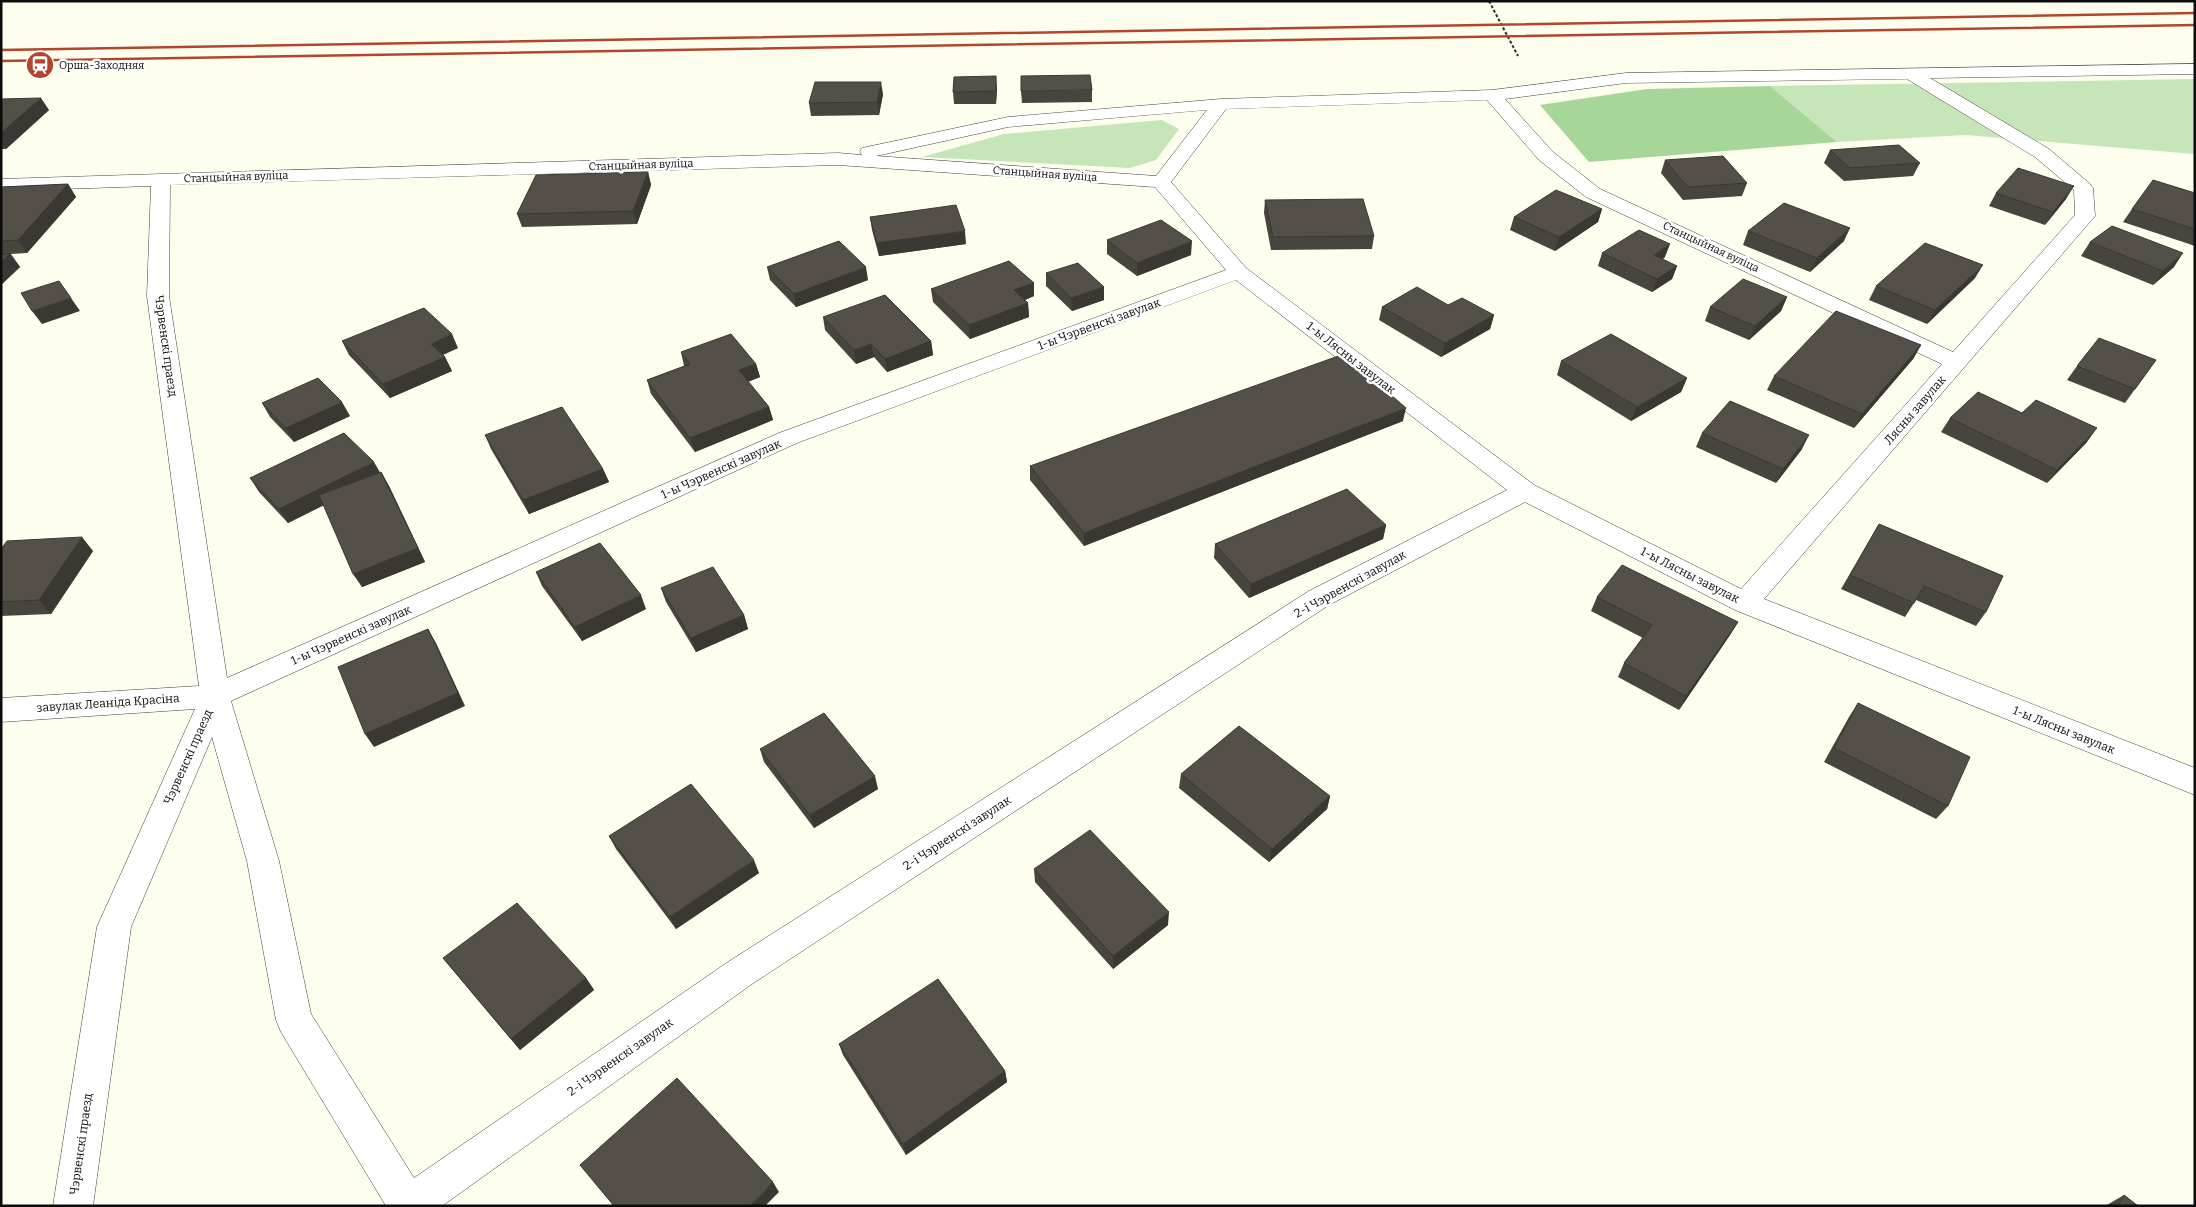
<svg xmlns="http://www.w3.org/2000/svg" width="2196" height="1207" font-family="Bitter,serif">
  <rect width="100%" height="100%" fill="#fdfeed"/>
  <g fill="#c6e6b9">
    <polygon points="2195,79 2195,154 1965,135 1837,142 1770,86"/>
    <polygon points="1162,120 1179,129 1156,160 1130,168 922,157 1004,134"/>
  </g>
  <polygon fill="#a7d699" points="1770,86 1837,142 1589,162 1540,105 1647,89"/>
  <g fill="none" stroke-linecap="round" stroke-linejoin="round">
    <defs>
      <path id="minor" d="M2195 64V74L1930 78 2049 149 2090 184 2093 188 2095 216 1764 599 2195 768V795L1735 610 1525 502 1329 605 752 984 442 1206H386L281 1032 276 1020 247 861 212 737 131 927 93 1206H53L97 927 195 709 1 722V698L199 686 147 296 151 186 1 191V179L838 153 862 155 860 152 862 148 1008 117 1221 99 1492 90 1626 73ZM1907 79 2035 157 2074 190 2075 215 1953 352 1600 189 1553 152 1505 99 1626 83ZM1487 100 1539 160 1586 197 1942 364 1741 589 1534 485 1246 268 1171 182 1226 109ZM1207 110 1156 176 876 156 1008 127ZM838 165 1155 187 1226 270 779 433 227 678 169 296 170 185ZM1236 280 1507 490 1309 591 728 962 414 1178 311 1014 279 861 231 701 797 443Z"/>
    </defs>
    <use href="#minor" stroke="#3f3f3f" stroke-width="1"/>
    <polyline stroke="#2e2e2e" stroke-width="2" stroke-dasharray="3 2" stroke-linecap="butt" points="1489,1 1518,56"/>
    <use href="#minor" fill="#fff" fill-rule="evenodd"/>
    <g stroke="#b4452d" stroke-width="2.5">
      <polyline points="1,50 2195,13"/>
      <polyline points="1,61 2195,25"/>
    </g>
  </g>
  <g fill="#48453f">
    <polygon points="997,89 996,104 954,104 953,92"/>
    <polygon points="1092,90 1092,102 1022,103 1021,91"/>
    <polygon points="883,94 879,115 811,116 809,103"/>
    <polygon points="1,99 49,110 6,149 1,149"/>
    <polygon points="1830,150 1920,163 1913,176 1844,181 1824,163"/>
    <polygon points="1665,160 1747,183 1742,196 1683,200 1661,173"/>
    <polygon points="648,172 651,185 637,224 522,227 517,214"/>
    <polygon points="68,184 76,197 27,253 11,254 20,267 1,285 1,187"/>
    <polygon points="1996,193 2066,199 2045,225 1989,206"/>
    <polygon points="2195,193 2195,246 2123,222 2132,209"/>
    <polygon points="1265,200 1374,236 1372,249 1271,250 1264,213"/>
    <polygon points="1602,209 1598,222 1555,251 1510,230 1514,217"/>
    <polygon points="870,217 966,244 879,256 872,230"/>
    <polygon points="1748,231 1844,241 1810,272 1743,245"/>
    <polygon points="1107,240 1191,255 1137,276 1107,254"/>
    <polygon points="2090,242 2174,267 2153,285 2081,256"/>
    <polygon points="1602,253 1665,257 1663,259 1677,266 1672,279 1652,292 1598,266"/>
    <polygon points="767,267 868,280 796,307 770,280"/>
    <polygon points="1046,273 1104,287 1104,300 1072,311 1046,286"/>
    <polygon points="1975,278 1927,324 1869,300 1876,286"/>
    <polygon points="1034,283 1034,296 1025,300 1028,303 1029,317 970,339 933,302 931,289"/>
    <polygon points="1787,297 1781,311 1749,340 1705,321 1710,307"/>
    <polygon points="1448,305 1494,315 1490,329 1441,357 1379,320 1382,307"/>
    <polygon points="823,317 931,341 933,355 887,372 874,357 856,364 825,330"/>
    <polygon points="342,341 458,348 443,355 445,357 452,371 390,398 349,355"/>
    <polygon points="1921,345 1913,359 1854,428 1767,390 1774,376"/>
    <polygon points="681,352 756,364 760,377 748,382 769,407 773,420 695,452 651,394 647,380 684,366"/>
    <polygon points="2156,360 2125,403 2067,380 2077,366"/>
    <polygon points="1561,361 1687,378 1681,392 1631,421 1557,375"/>
    <polygon points="262,403 350,416 294,442 270,417"/>
    <polygon points="2022,413 2087,442 2047,483 1941,432 1950,418"/>
    <polygon points="1403,421 1084,546 1030,480 1030,466"/>
    <polygon points="1702,433 1802,449 1776,483 1696,447"/>
    <polygon points="485,435 603,469 609,482 529,514 491,449"/>
    <polygon points="381,472 389,486 425,562 362,587 324,505 288,523 259,492 250,478"/>
    <polygon points="1879,524 1986,612 1976,626 1916,600 1905,617 1841,589"/>
    <polygon points="1386,525 1383,539 1249,598 1214,558 1215,544"/>
    <polygon points="1,549 93,551 51,614 1,616"/>
    <polygon points="536,572 646,609 582,641 542,586"/>
    <polygon points="661,588 744,615 748,629 696,652 666,602"/>
    <polygon points="1597,597 1738,622 1730,635 1679,710 1618,677 1624,663 1643,638 1591,611"/>
    <polygon points="1858,703 1948,806 1936,819 1824,762 1849,717"/>
    <polygon points="760,749 878,789 814,828 764,762"/>
    <polygon points="1181,774 1330,796 1327,809 1269,862 1179,788"/>
    <polygon points="609,836 759,873 676,929 616,849"/>
    <polygon points="1034,869 1168,925 1113,969 1035,882"/>
    <polygon points="443,958 586,978 594,990 520,1050"/>
    <polygon points="839,1044 1005,1071 1007,1082 906,1155 843,1055"/>
    <polygon points="2124,1195 2138,1206 2107,1206 2107,1205"/>
  </g>
  <g fill="#3b3833">
    <polygon points="996,76 997,89 996,104"/>
    <polygon points="881,82 883,94 879,115 877,102"/>
    <polygon points="41,98 49,110 6,149 1,142 1,133"/>
    <polygon points="648,172 651,185 637,224 633,211"/>
    <polygon points="68,184 76,197 27,253 18,240"/>
    <polygon points="2074,186 2066,199 2045,225 2053,212"/>
    <polygon points="1602,209 1598,222 1555,251 1559,237"/>
    <polygon points="1850,228 1844,241 1810,272 1817,258"/>
    <polygon points="965,231 966,244 879,256 877,243"/>
    <polygon points="1192,241 1191,255 1137,276 1137,263"/>
    <polygon points="1670,244 1665,257 1649,268 1654,255"/>
    <polygon points="2183,253 2174,267 2153,285 2163,271"/>
    <polygon points="10,254 20,267 1,285 1,262"/>
    <polygon points="1983,265 1975,278 1927,324 1935,310"/>
    <polygon points="1677,266 1672,279 1652,292 1657,279"/>
    <polygon points="866,267 868,280 796,307 794,294"/>
    <polygon points="1034,283 1034,296 1015,304 1014,290"/>
    <polygon points="1104,287 1104,300 1072,311 1071,298"/>
    <polygon points="1787,297 1781,311 1749,340 1755,326"/>
    <polygon points="71,298 80,311 42,324 32,311"/>
    <polygon points="1028,303 1029,317 970,339 969,325"/>
    <polygon points="1494,315 1490,329 1441,357 1445,343"/>
    <polygon points="452,334 458,348 437,357 431,344"/>
    <polygon points="931,341 933,355 887,372 885,359"/>
    <polygon points="871,344 874,357 856,364 854,350"/>
    <polygon points="1921,345 1913,359 1854,428 1862,414"/>
    <polygon points="445,357 452,371 390,398 383,384"/>
    <polygon points="756,364 760,377 742,384 739,370"/>
    <polygon points="1687,378 1681,392 1631,421 1637,407"/>
    <polygon points="342,402 350,416 294,442 286,428"/>
    <polygon points="769,407 773,420 695,452 690,438"/>
    <polygon points="1406,408 1403,421 1084,546 1084,533"/>
    <polygon points="2097,428 2087,442 2047,483 2057,470"/>
    <polygon points="1809,435 1802,449 1776,483 1783,469"/>
    <polygon points="374,462 382,476 288,523 279,509"/>
    <polygon points="603,469 609,482 529,514 523,500"/>
    <polygon points="381,472 389,486 425,562 362,587 353,574"/>
    <polygon points="1386,525 1383,539 1249,598 1251,584"/>
    <polygon points="82,537 93,551 51,614 39,600"/>
    <polygon points="641,595 646,609 582,641 575,627"/>
    <polygon points="744,615 748,629 696,652 691,638"/>
    <polygon points="1738,622 1730,635 1679,710 1686,696"/>
    <polygon points="428,629 436,643 465,706 374,747 365,734"/>
    <polygon points="875,776 878,789 814,828 810,815"/>
    <polygon points="1330,796 1327,809 1269,862 1272,849"/>
    <polygon points="754,860 759,873 676,929 670,917"/>
    <polygon points="1169,912 1168,925 1113,969 1113,956"/>
    <polygon points="586,978 594,990 520,1050 511,1039"/>
    <polygon points="1005,1071 1007,1082 906,1155 903,1144"/>
    <polygon points="773,1182 779,1192 765,1206 750,1206"/>
  </g>
  <g fill="#545049" stroke="#3b3833">
    <polygon points="1090,75 1092,90 1021,91 1021,76"/>
    <polygon points="996,76 996,91 953,92 954,77"/>
    <polygon points="815,82 881,82 877,102 809,103"/>
    <polygon points="41,98 1,133 1,99"/>
    <polygon points="1899,145 1920,163 1850,168 1830,150"/>
    <polygon points="1723,156 1747,183 1688,187 1665,160"/>
    <polygon points="2018,168 2074,186 2053,212 1996,193"/>
    <polygon points="648,172 633,211 517,214 536,175"/>
    <polygon points="2153,180 2195,193 2195,229 2132,209"/>
    <polygon points="68,184 18,240 1,241 1,187"/>
    <polygon points="1556,190 1602,209 1559,237 1514,217"/>
    <polygon points="1363,199 1374,236 1273,237 1265,200"/>
    <polygon points="1784,203 1850,228 1817,258 1748,231"/>
    <polygon points="956,205 965,231 877,243 870,217"/>
    <polygon points="1161,220 1192,241 1137,263 1107,240"/>
    <polygon points="2112,226 2183,253 2163,271 2090,242"/>
    <polygon points="1639,230 1670,244 1654,255 1677,266 1657,279 1602,253"/>
    <polygon points="839,241 866,267 794,294 767,267"/>
    <polygon points="1925,243 1983,265 1935,310 1876,286"/>
    <polygon points="1,254 10,254 1,262"/>
    <polygon points="1009,261 1034,283 1014,290 1028,303 969,325 931,289"/>
    <polygon points="1078,263 1104,287 1071,298 1046,273"/>
    <polygon points="1743,279 1787,297 1755,326 1710,307"/>
    <polygon points="59,281 71,298 32,311 21,293"/>
    <polygon points="1417,287 1448,305 1462,298 1494,315 1445,343 1382,307"/>
    <polygon points="885,295 931,341 885,359 871,344 854,350 823,317"/>
    <polygon points="424,308 452,334 431,344 445,357 383,384 342,341"/>
    <polygon points="1836,311 1921,345 1862,414 1774,376"/>
    <polygon points="731,334 756,364 739,370 769,407 690,438 647,380 690,364 681,352"/>
    <polygon points="1611,334 1687,378 1637,407 1561,361"/>
    <polygon points="2099,338 2156,360 2135,389 2077,366"/>
    <polygon points="1344,354 1406,408 1084,533 1030,466"/>
    <polygon points="318,378 342,402 286,428 262,403"/>
    <polygon points="1978,392 2022,413 2036,400 2097,428 2057,470 1950,418"/>
    <polygon points="1730,401 1809,435 1783,469 1702,433"/>
    <polygon points="562,407 603,469 523,500 485,435"/>
    <polygon points="344,433 374,462 279,509 250,478"/>
    <polygon points="381,472 418,548 353,574 319,495"/>
    <polygon points="1347,489 1386,525 1251,584 1215,544"/>
    <polygon points="1879,524 2003,576 1986,612 1924,586 1914,603 1850,575"/>
    <polygon points="82,537 39,600 1,602 1,549 7,541"/>
    <polygon points="600,543 641,595 575,627 536,572"/>
    <polygon points="1622,565 1738,622 1686,696 1624,663 1652,625 1597,597"/>
    <polygon points="713,567 744,615 691,638 661,588"/>
    <polygon points="428,629 458,693 365,734 338,667"/>
    <polygon points="1858,703 1970,757 1948,806 1834,748"/>
    <polygon points="824,713 875,776 810,815 760,749"/>
    <polygon points="1239,726 1330,796 1272,849 1181,774"/>
    <polygon points="691,784 754,860 670,917 609,836"/>
    <polygon points="1090,830 1169,912 1113,956 1034,869"/>
    <polygon points="517,903 586,978 511,1039 443,958"/>
    <polygon points="938,979 1005,1071 903,1144 839,1044"/>
    <polygon points="677,1078 773,1182 750,1206 614,1206 580,1165"/>
    <polygon points="2124,1195 2138,1206 2118,1206"/>
  </g>
  <defs>
    <symbol id="station-disc" viewBox="-11 -11 22 22"><circle r="9.5" fill="#b4452d" stroke="#fff"/><path d="M-3-6H3Q5-6 5-4V2Q5 4 3 4L4.5 6H3L1.5 4h-3L-3 6H-4.5L-3 4Q-5 4-5 2V-4Q-5-6-3-6ZM-3.5-4v3h7v-3ZM-3.5 1v1.5H-2V1ZM2 1v1.5H3.5V1Z" fill="#fff"/></symbol>
  </defs>
  <g fill-rule="evenodd">
    <use href="#station-disc" x="24" y="49" width="32" height="32"/>
  </g>
  <g text-anchor="middle" dominant-baseline="central" stroke-width="5" stroke-linejoin="round" paint-order="stroke">
    <g font-size="11" fill="#0c0c0c" stroke="#fff" text-anchor="start">
      <text x="59" y="65">Орша-Заходняя</text>
    </g>
    <g font-size="11" fill="#0c0c0c" stroke="#fff">
      <text transform="translate(641 165) rotate(-2)">Станцыйная вуліца</text>
      <text transform="translate(1045 174) rotate(4)">Станцыйная вуліца</text>
      <text transform="translate(236 177) rotate(-2)">Станцыйная вуліца</text>
      <text transform="translate(1711 247) rotate(25)">Станцыйная вуліца</text>
    </g>
    <g font-size="12" fill="#0c0c0c" stroke="#fff">
      <text transform="translate(1099 324) rotate(-20)">1-ы Чэрвенскі завулак</text>
      <text transform="translate(166 346) rotate(82)">Чэрвенскі праезд</text>
      <text transform="translate(1351 358) rotate(38)">1-ы Лясны завулак</text>
      <text transform="translate(1915 410) rotate(-49)">Лясны завулак</text>
      <text transform="translate(721 469) rotate(-24)">1-ы Чэрвенскі завулак</text>
      <text transform="translate(1690 575) rotate(27)">1-ы Лясны завулак</text>
      <text transform="translate(1350 584) rotate(-29)">2-і Чэрвенскі завулак</text>
      <text transform="translate(351 635) rotate(-24)">1-ы Чэрвенскі завулак</text>
      <text transform="translate(108 703) rotate(-4)">завулак Леаніда Красіна</text>
      <text transform="translate(2064 730) rotate(22)">1-ы Лясны завулак</text>
      <text transform="translate(188 757) rotate(-66)">Чэрвенскі праезд</text>
      <text transform="translate(957 833) rotate(-33)">2-і Чэрвенскі завулак</text>
      <text transform="translate(620 1057) rotate(-35)">2-і Чэрвенскі завулак</text>
      <text transform="translate(81 1144) rotate(-82)">Чэрвенскі праезд</text>
    </g>
  </g>
  <rect width="2196" height="1207" fill="none" stroke="#0c0c0c" stroke-width="5"/>
</svg>
